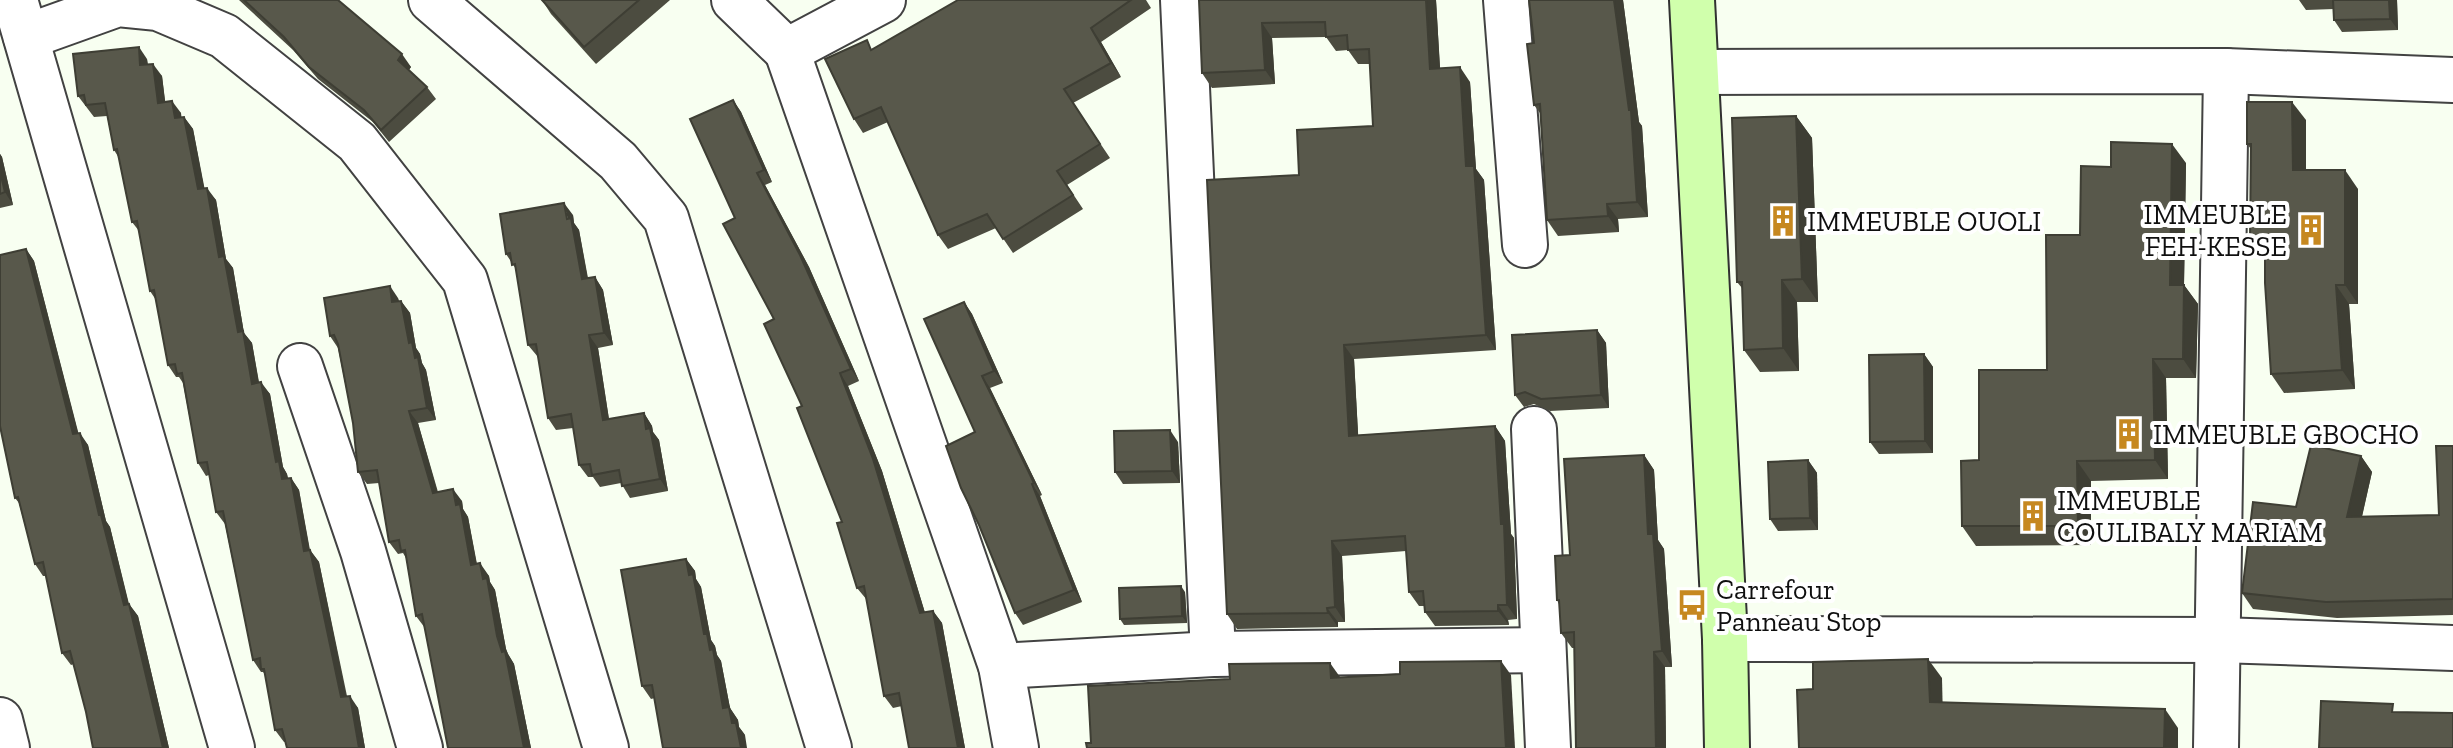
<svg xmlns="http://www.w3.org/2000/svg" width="2453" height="748" font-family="'Zilla Slab',serif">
  <rect width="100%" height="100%" fill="#f8fff1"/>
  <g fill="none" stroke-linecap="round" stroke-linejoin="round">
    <defs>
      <g id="street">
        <polyline points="15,0 232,748"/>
        <polyline points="431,0 618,161 666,218 829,748"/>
        <polyline points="734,0 787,51"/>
        <polyline points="883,0 787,51 1001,666 1016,748"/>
        <polyline points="1183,0 1213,654"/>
        <polyline points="1506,0 1525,245"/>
        <polyline points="26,37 118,4 158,8 224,36 357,142 465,280 606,748"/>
        <polyline points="1696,72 2226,71 2453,80"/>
        <polyline points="300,366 363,551 420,748"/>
        <polyline points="1534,429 1548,748"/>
        <polyline points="1725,639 2219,640 2453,648"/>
        <polyline points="1001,666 1213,654 1542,650"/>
        <polyline points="0,720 7,748"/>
        <polyline points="2216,748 2226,71"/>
      </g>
      <polyline id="secondary" points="1692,0 1725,639 1727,748"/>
    </defs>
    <use href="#street" stroke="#424242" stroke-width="48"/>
    <use href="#secondary" stroke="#313131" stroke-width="48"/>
    <use href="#street" stroke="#fff" stroke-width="44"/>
    <use href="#secondary" stroke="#d0ffac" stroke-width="44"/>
  </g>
  <g fill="#4c4c40">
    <polygon points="239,0 338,0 411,67 409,70 427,87 436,99 389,142 373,122 318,79 293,50"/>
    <polygon points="542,0 670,0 596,64 551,14"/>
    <polygon points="958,0 1146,0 1151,8 1101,42 1121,77 1073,103 1110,158 1067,185 1083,209 1013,253 996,228 948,249 938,235 888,122 863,133 854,119 873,49"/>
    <polygon points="1199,0 1436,0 1440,69 1470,82 1476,169 1484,180 1496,350 1354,359 1358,435 1495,426 1505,441 1511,534 1514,538 1517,619 1508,620 1509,625 1435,626 1425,612 1425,606 1419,606 1409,592 1406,551 1342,556 1345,622 1338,622 1338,627 1237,629 1227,614 1299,175 1373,126 1370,64 1358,64 1348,50 1336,51 1326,37 1272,38 1275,84 1212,88 1202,73"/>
    <polygon points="1529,0 1623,0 1639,122 1642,126 1648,217 1618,219 1619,232 1558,236 1547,220 1540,113 1534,105 1534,43"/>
    <polygon points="2299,0 2397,0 2398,30 2342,32 2334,20 2334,9 2306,10"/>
    <polygon points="147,59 148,65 162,76 165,102 181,113 181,117 184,117 193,129 204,188 216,200 226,259 233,268 244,333 252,343 259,382 270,394 283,467 287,474 288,478 291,478 299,490 310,550 319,562 347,696 358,708 365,748 287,748 286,742 284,742 275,730 265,674 263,672 261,672 253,660 225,524 216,512 209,475 206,476 198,463 183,383 179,377 176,377 168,365 156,300 150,291 139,231 132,222 119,158 114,150 107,116 94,117 78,96"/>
    <polygon points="733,100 741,112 772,182 765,185 809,267 859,381 848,386 882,471 925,613 933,611 942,623 965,748 909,748 902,706 893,708 884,696 867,600 857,588 842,522 802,406 774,319 735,218"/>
    <polygon points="1796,116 1812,138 1818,302 1797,302 1799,371 1760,372 1744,350 1742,288 1737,282"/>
    <polygon points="2306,120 2306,170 2358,189 2358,304 2349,304 2355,389 2284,393 2271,374 2265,255 2263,255 2250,237 2251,149 2247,144"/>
    <polygon points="0,154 2,157 13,205 0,208"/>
    <polygon points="2186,163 2184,285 2198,304 2196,378 2166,378 2168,479 2091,481 2091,545 1976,546 1962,526 1979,460 2047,370 2080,235 2111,167"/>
    <polygon points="573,215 574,223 579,230 588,278 595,277 603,290 613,345 598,348 609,419 644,413 652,426 653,432 659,440 668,491 630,498 621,483 600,487 593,477 588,477 579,465 573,428 556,430 548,418 538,357 528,345 516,269 506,254"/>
    <polygon points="26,249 34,261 78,433 88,445 106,521 110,527 129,604 138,616 169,748 93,748 86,712 74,664 71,665 62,653 46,576 43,576 35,564 19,503 15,498"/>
    <polygon points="398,298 399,301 401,301 410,313 416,348 420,354 422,363 426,370 436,420 418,423 438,492 462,501 463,509 468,517 477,564 489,576 490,582 495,590 506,649 508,654 514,664 531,748 448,748 425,628 416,616 406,558 403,553 398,554 389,542 379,483 367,484 358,472 353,423 338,348 330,336"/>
    <polygon points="964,302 972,314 1003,383 990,388 1042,495 1040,496 1082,602 1023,625 1015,613 979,525 975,432"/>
    <polygon points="1597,330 1606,343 1609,408 1550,411 1534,404 1524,407 1515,395"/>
    <polygon points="1924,354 1933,367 1933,453 1879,454 1870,442"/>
    <polygon points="1178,442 1180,483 1123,484 1115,472"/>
    <polygon points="2453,446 2453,615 2337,618 2253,609 2242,593 2296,507 2361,456 2372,472 2362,517 2439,515"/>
    <polygon points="1644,455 1654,470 1658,540 1664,549 1672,667 1665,667 1666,748 1576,748 1574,648 1572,648 1561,633 1559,604 1557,600 1570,555"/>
    <polygon points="1808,460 1817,473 1818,530 1778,531 1770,519"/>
    <polygon points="686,559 695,571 696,579 701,587 711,640 715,646 717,655 721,661 730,708 738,720 739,727 745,735 655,698 651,699 642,686"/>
    <polygon points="1185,592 1187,623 1124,625 1120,619"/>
  </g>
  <g fill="#3e3e34">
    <polygon points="1426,0 1436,0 1441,84 1430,69"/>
    <polygon points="1614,0 1623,0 1639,122 1642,126 1648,217 1637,202 1629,110"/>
    <polygon points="2389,0 2397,0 2398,30 2390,19"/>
    <polygon points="1262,23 1272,38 1275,84 1265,70"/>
    <polygon points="1091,28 1101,42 1121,77 1111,63"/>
    <polygon points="139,47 147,59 149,78 140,65"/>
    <polygon points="402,54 411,67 406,73 398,60"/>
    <polygon points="153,64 162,76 167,116 158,103"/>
    <polygon points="1460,67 1470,82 1476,169 1484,180 1496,350 1486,335 1466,166"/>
    <polygon points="733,100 741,112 772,182 764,170"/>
    <polygon points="172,101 181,113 183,130 175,118"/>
    <polygon points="2292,102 2306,120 2306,189 2293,170"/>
    <polygon points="1796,116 1812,138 1818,302 1802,279"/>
    <polygon points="184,117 193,129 207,201 198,189"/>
    <polygon points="2172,144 2186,163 2184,285 2198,304 2196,378 2183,359 2170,285"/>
    <polygon points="0,154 2,157 13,205 5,192 0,172"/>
    <polygon points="2345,170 2358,189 2358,304 2345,285"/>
    <polygon points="757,173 765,185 809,267 859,381 851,369"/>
    <polygon points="207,188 216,200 226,259 233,268 244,333 252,343 261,396 252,384 238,332 219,257"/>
    <polygon points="564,203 573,215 574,223 579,230 590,292 582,279"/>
    <polygon points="1607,204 1618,219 1619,232 1608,216"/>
    <polygon points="26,249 34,261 82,447 73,434"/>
    <polygon points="595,277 603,290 613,345 604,333"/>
    <polygon points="1782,280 1797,302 1799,371 1783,348"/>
    <polygon points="2336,285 2349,304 2355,389 2342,370"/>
    <polygon points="390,286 398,298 401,314 392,302"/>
    <polygon points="401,301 410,313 416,348 420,354 422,363 426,370 436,420 427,408 409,343"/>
    <polygon points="964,302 972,314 1003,383 994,371"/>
    <polygon points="1597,330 1606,343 1609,408 1601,395"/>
    <polygon points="589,335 598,348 611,433 603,420"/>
    <polygon points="1344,345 1354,359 1359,450 1349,436"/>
    <polygon points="1924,354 1933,367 1933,453 1925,441"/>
    <polygon points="2153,359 2166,378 2168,479 2155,460"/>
    <polygon points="840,373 848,386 882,471 929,626 920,613"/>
    <polygon points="982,376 990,388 1042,495 1034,483"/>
    <polygon points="261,382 270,394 283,467 287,474 290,492 282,479 276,462"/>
    <polygon points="409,411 418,423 441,505 433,493"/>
    <polygon points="644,413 652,426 653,432 659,440 668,491 660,479"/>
    <polygon points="1495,426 1505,441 1511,534 1514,538 1517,619 1507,605"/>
    <polygon points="1170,430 1178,442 1180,483 1172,471"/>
    <polygon points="80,433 88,445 106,521 110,527 132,618 124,605 99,515"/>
    <polygon points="1644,455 1654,470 1658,540 1664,549 1672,667 1662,651 1648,534"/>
    <polygon points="2361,456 2372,472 2358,533 2347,517"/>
    <polygon points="1808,460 1817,473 1818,530 1810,518"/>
    <polygon points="2077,461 2091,481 2091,545 2078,526"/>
    <polygon points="291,478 299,490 312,564 304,551"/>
    <polygon points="1032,484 1040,496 1082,602 1074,590"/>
    <polygon points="453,489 462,501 463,509 468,517 479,577 471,565"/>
    <polygon points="1332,541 1342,556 1345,622 1335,607"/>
    <polygon points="310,550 319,562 349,710 341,697"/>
    <polygon points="686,559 695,571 696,579 701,587 711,640 715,646 717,655 721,661 730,708 738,720 739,727 745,735 747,748 741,748 723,708 710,650 704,634"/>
    <polygon points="480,563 489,576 490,582 495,590 506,649 508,654 514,664 531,748 524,748"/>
    <polygon points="1181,586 1185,592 1187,623 1182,616"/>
    <polygon points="129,604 138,616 169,748 163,748"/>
    <polygon points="1498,605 1508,620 1509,625 1498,611"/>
    <polygon points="1327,608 1338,622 1338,627 1328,613"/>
    <polygon points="933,611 942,623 965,748 958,748"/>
    <polygon points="1654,652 1665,667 1666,748 1656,748"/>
    <polygon points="1928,659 1942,678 1943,721 1930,702"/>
    <polygon points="1501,661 1511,675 1515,748 1506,748"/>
    <polygon points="1330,663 1340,677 1331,678"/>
    <polygon points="350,696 358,708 365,748 359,748"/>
    <polygon points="2165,709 2178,728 2178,748 2164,748"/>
  </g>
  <g fill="#58584b" stroke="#3e3e34" stroke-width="2">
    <polygon points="244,0 338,0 402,54 398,60 427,87 381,130 364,110 309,67 284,37"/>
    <polygon points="542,0 639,0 584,47"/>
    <polygon points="958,0 1131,0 1091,28 1111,63 1064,89 1100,144 1057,171 1073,195 1003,239 987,214 938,235 881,107 854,119 825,59 867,40 871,50"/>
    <polygon points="1199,0 1426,0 1430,69 1460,67 1466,166 1474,166 1486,335 1344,345 1349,436 1495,426 1501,524 1504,524 1507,605 1498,605 1498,611 1425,612 1423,591 1409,592 1405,536 1332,541 1335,607 1327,608 1328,613 1227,614 1207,180 1299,175 1297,130 1373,126 1369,49 1348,50 1347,35 1326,37 1325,22 1262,23 1265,70 1202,73"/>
    <polygon points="1529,0 1614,0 1629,110 1631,110 1637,202 1607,204 1608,216 1547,220 1540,104 1534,105 1527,44 1534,43"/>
    <polygon points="2333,0 2389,0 2390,19 2334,20"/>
    <polygon points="139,47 140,65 153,64 158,103 172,101 175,118 184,117 198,189 207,188 219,257 224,256 238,332 243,331 252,384 261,382 276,462 279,461 282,479 291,478 304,551 310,550 341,697 350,696 359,748 287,748 282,729 275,730 264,669 261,669 260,658 253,660 223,511 216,512 207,462 198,463 182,373 177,374 175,364 168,365 154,290 150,291 137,221 132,222 117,149 114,150 105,103 86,105 84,95 78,96 73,54"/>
    <polygon points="733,100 764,170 757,173 800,255 851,369 840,373 873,459 920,613 933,611 958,748 909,748 899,693 884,696 864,586 857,588 837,523 842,522 797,408 802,406 764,324 774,319 723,224 735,218 690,119"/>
    <polygon points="2247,102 2292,102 2293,170 2345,170 2345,285 2336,285 2342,370 2271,374 2265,283 2265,236 2250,237 2251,144 2247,144"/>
    <polygon points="1796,116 1802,279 1782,280 1783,348 1744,350 1742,282 1737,282 1732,118"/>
    <polygon points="2111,142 2172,144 2170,285 2184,285 2183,359 2153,359 2155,460 2077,461 2078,526 1962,526 1961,461 1979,460 1979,370 2047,370 2046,235 2080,235 2081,166 2111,167"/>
    <polygon points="0,172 5,192 0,194"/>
    <polygon points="564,203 567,219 571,218 582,279 595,277 604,333 589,335 603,420 644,413 646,429 650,428 660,479 622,486 619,470 592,475 590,464 579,465 571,414 548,418 536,344 528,345 515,264 512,265 510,253 506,254 500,214"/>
    <polygon points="26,249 73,434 80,433 99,515 101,515 124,605 129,604 163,748 93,748 86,712 70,651 62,653 43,562 35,564 18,497 15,498 0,426 0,255"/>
    <polygon points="390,286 392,302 401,301 409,343 412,342 415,358 418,357 427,408 409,411 433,493 453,489 456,505 460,504 471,565 480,563 483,579 487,578 497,636 502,652 505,651 524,748 448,748 422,614 416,616 405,550 401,551 399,540 389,542 377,470 358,472 353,423 338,344 334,335 330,336 324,298"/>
    <polygon points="964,302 994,371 982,376 1034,483 1032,484 1074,590 1015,613 979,525 961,488 946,446 975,432 924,319"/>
    <polygon points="1597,330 1601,395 1541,399 1525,392 1515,395 1512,335"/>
    <polygon points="1924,354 1925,441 1870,442 1869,355"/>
    <polygon points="1170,430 1172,471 1115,472 1114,431"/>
    <polygon points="2311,445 2361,456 2347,517 2439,515 2436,446 2453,446 2453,599 2326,602 2242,593 2253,502 2296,507"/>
    <polygon points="1644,455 1648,534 1653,534 1662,651 1654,652 1656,748 1576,748 1574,632 1561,633 1559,600 1557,600 1555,556 1570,555 1564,459"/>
    <polygon points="1808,460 1810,518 1770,519 1768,462"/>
    <polygon points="686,559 689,575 693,574 704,634 707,634 710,650 713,649 723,708 729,707 732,723 736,723 741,748 663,748 652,685 642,686 621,570"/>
    <polygon points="1181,586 1182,616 1120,619 1119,588"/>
    <polygon points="1928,659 1930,702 2165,709 2164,748 1799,748 1797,690 1813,689 1813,662"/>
    <polygon points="1501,661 1506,748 1087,748 1086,743 1091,743 1088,686 1230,679 1229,664 1330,663 1331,678 1400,674 1400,662"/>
    <polygon points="2321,701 2393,704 2392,712 2453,713 2453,748 2319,748"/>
  </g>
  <defs>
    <symbol id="building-bare" viewBox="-9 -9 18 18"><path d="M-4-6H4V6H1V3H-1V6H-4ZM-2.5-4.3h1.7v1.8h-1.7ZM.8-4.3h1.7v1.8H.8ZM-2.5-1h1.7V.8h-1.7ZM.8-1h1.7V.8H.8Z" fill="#c68820" stroke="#fff" stroke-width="2.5" paint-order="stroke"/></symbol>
    <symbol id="bus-bare" viewBox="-9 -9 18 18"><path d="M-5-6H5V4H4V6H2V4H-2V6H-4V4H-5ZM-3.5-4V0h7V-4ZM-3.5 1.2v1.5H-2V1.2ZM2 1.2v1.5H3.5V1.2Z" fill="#c68820" stroke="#fff" stroke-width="2.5" paint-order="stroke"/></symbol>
  </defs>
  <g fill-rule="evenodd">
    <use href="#building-bare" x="1761" y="199" width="44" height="44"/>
    <use href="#building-bare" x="2289" y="208" width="44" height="44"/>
    <use href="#building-bare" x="2107" y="412" width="44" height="44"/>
    <use href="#building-bare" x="2011" y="494" width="44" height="44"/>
    <use href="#bus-bare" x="1670" y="583" width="44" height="44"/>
  </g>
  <g text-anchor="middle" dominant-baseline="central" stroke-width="8" stroke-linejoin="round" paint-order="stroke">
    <g font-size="28" fill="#0f0f0f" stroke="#fff" text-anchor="start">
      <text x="2287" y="214" text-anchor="end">IMMEUBLE<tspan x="2287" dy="32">FEH-KESSE</tspan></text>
      <text x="1807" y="221">IMMEUBLE OUOLI</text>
      <text x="2153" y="434">IMMEUBLE GBOCHO</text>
      <text x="2057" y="500">IMMEUBLE<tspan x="2057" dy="32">COULIBALY MARIAM</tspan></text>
      <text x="1716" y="589">Carrefour<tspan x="1716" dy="32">Panneau Stop</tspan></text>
    </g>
  </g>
</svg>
